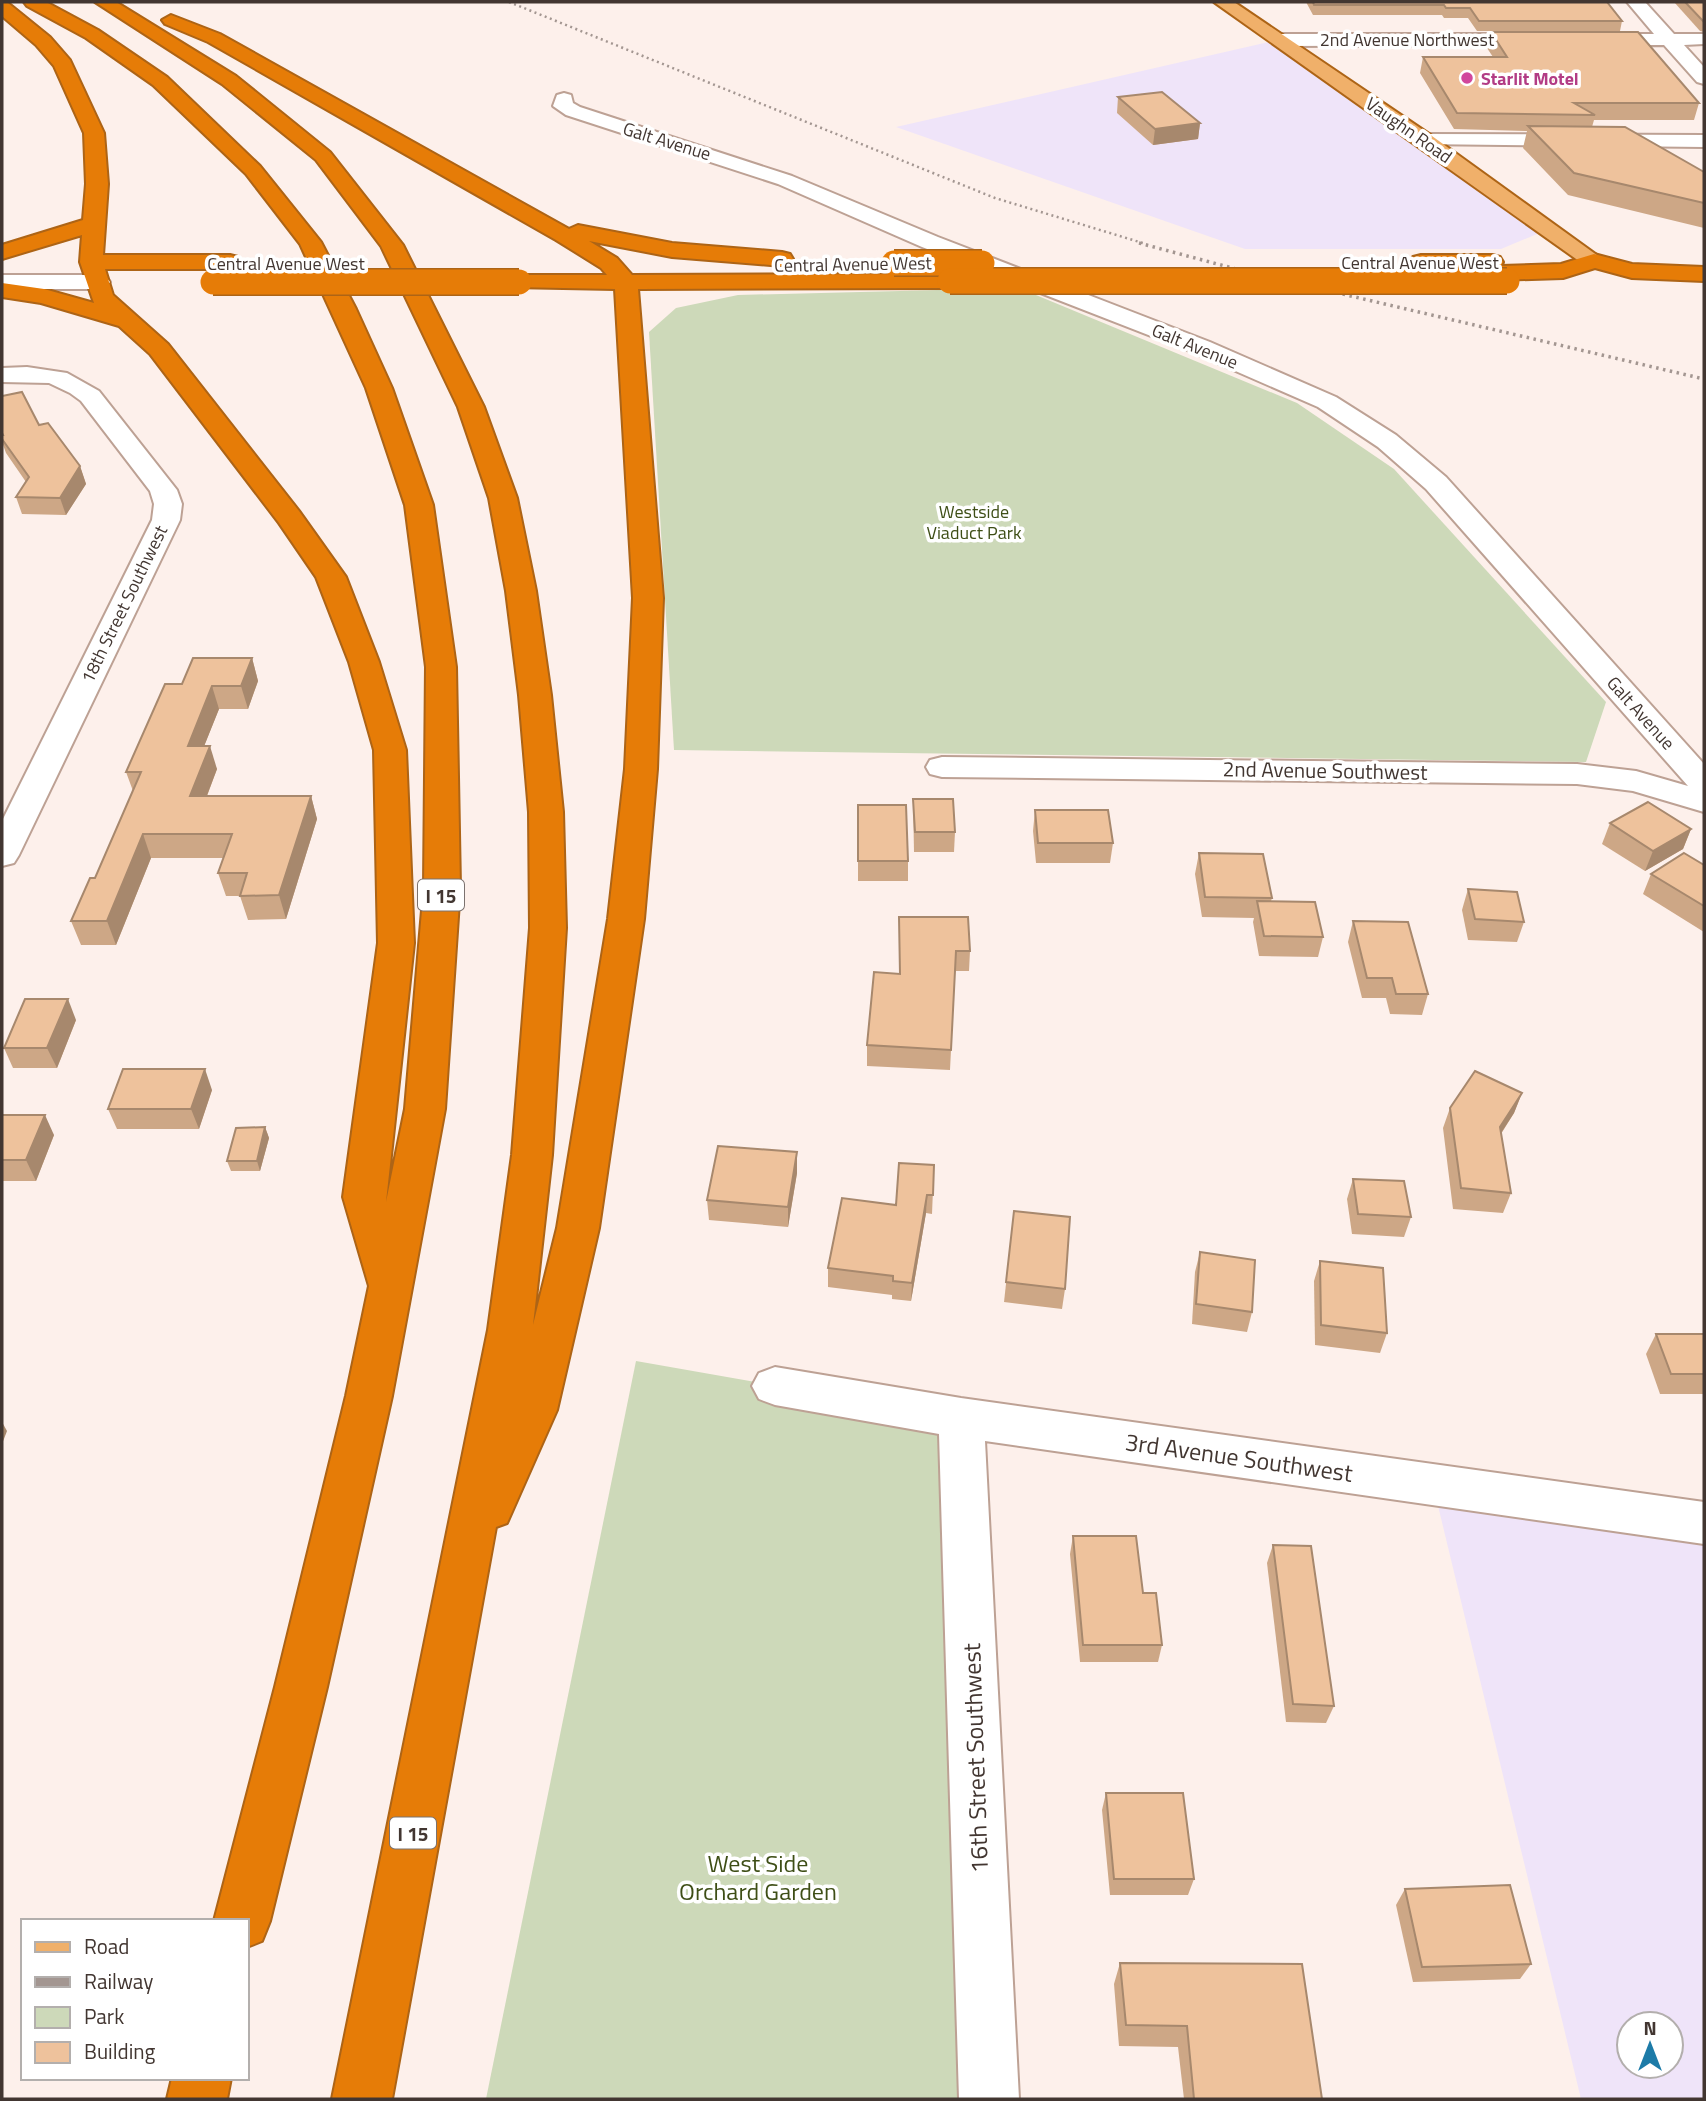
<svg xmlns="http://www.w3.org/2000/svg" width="1706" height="2101" font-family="'Titillium Web',sans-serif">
  <rect width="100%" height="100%" fill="#fdf0eb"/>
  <g fill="#efe4f9" fill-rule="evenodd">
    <polygon points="1278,40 1549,229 1501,249 1245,249 896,127"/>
    <path d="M1433 1485 1704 1523V2099H1581ZM1629 2024H1671V2066H1629Z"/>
  </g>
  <g fill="#cdd9b9">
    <polygon points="1019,288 1297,403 1394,469 1606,702 1586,762 674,750 649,332 676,308 738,295"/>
    <polygon points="636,1361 961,1418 989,2099 486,2099"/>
  </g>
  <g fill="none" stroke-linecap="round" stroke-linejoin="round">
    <defs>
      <g id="minor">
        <polygon points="1627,2 1645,2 1674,34 1704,34 1704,44 1684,45 1704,67 1704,84 1697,82 1664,45 1278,46 1269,40 1278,34 1654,34"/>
        <polygon points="564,93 571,95 573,103 580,107 792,176 938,237 1210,342 1336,397 1396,435 1446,477 1704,764 1704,812 1633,791 1577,784 942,777 930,774 926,767 930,760 942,757 1577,764 1636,771 1688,786 1426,489 1378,447 1318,407 1192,352 922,247 778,184 566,115 553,106 557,95"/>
        <polygon points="1425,134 1704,135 1704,147 1418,144 1415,140 1418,136"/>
        <polygon points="2,275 98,275 106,277 110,282 106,287 98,289 2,289"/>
        <polygon points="27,367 67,373 99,391 177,490 182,504 180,520 19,855 14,863 2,866 2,821 152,520 154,504 150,491 81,401 70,393 49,383 2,382 2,368"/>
        <polygon points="775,1367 961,1398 1704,1502 1704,1544 985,1441 1019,2099 959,2099 939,1434 775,1405 759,1399 752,1386 759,1373"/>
      </g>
      <polygon id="major" points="1214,2 1234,2 1432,136 1605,261 1602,266 1586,266"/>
      <g id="highway">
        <polygon points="2,2 8,3 50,37 70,60 104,133 108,184 103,255 230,255 238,257 241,262 238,267 230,269 105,269 113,295 168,344 299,511 346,577 379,662 406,750 414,943 386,1202 405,1109 424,887 426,667 405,505 366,388 300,244 246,174 153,85 86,38 27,6 24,2 46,2 98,30 167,77 260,166 321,242 356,309 392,388 433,505 456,667 460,887 445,1109 392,1396 327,1687 270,1921 262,1941 247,1947 247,1921 214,1921 275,1687 346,1396 369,1286 343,1197 378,943 374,750 349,662 316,577 279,523 150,354 119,326 41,303 2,297 2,283 44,289 94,303 80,262 82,235 2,259 2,245 83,220 86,184 84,133 54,66 36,45 2,16"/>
        <polygon points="95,2 116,2 236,76 330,152 403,245 484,407 517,498 536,591 551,695 563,812 566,928 552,1155 533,1325 557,1228 608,919 625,769 633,598 615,289 511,287 507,282 511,277 519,275 607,275 601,268 556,240 208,42 165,24 162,20 171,15 220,34 569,229 578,225 672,243 782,252 790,254 793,259 790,264 782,266 672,257 589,241 617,258 632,275 950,274 958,276 962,281 958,286 950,288 638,289 663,598 657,769 644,919 599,1228 557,1410 507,1523 496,1527 392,2099 332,2099 488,1330 512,1155 530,928 529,812 519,695 506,591 489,498 458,407 381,246 316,160 222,84"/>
        <polygon points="1594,254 1632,264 1704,267 1704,281 1632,278 1595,268 1563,278 1464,281 1456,279 1452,274 1457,269 1413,267 1410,262 1413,257 1421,255 1492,255 1500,257 1503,262 1501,266 1561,264"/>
        <polygon points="172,2078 231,2078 227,2099 167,2099"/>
      </g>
    </defs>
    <use href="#minor" stroke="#bda194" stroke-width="4"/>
    <use href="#major" stroke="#ad6416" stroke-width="4"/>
    <use href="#highway" stroke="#ad6416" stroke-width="4"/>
    <use href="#minor" fill="#fff" fill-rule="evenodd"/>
    <use href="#major" fill="#f0b06a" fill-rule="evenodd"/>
    <use href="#highway" fill="#e67c07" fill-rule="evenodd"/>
    <polyline stroke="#a39691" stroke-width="2.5" stroke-dasharray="2 3.5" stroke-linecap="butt" points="509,2 995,198 1146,244"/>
    <polyline stroke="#a39691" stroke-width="3.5" stroke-dasharray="2.5 4.5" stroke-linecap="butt" points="1139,243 1236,269 1704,379"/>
    <defs>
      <g id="highway-bridge">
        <polyline points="894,263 982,263"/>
        <polyline points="950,281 1507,281"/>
        <polyline points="213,282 519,282"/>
      </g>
    </defs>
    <use href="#highway-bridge" stroke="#ad6416" stroke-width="28" stroke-linecap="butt"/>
    <use href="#highway-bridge" stroke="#e67c07" stroke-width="25"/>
  </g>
  <g fill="#cda786">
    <polygon points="1306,2 1607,2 1622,21 1620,31 1477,31 1468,18 1444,18 1442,15 1313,15"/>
    <polygon points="1674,2 1704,2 1704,32 1700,31"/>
    <polygon points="1491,32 1699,103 1694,120 1594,120 1592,127 1704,172 1704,228 1568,195 1523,148 1527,131 1454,129 1420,73 1423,57 1493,57 1487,48"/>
    <polygon points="1118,97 1200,123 1198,139 1153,145 1117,113"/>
    <polygon points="2,396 39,425 80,466 86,484 66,515 22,514 16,497 26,482 6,453 2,442"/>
    <polygon points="252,658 258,681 248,709 219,709 204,746 217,769 207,796 311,796 317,819 286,919 248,920 240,896 226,896 218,873 224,858 151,858 116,945 81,945 71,921 95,878 133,791 126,772 182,684"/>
    <polygon points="913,799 955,832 954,852 914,852"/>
    <polygon points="858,805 908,861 908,881 858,881"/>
    <polygon points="1035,810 1113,843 1110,863 1036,863 1033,831"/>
    <polygon points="1610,823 1691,829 1683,849 1645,871 1602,844"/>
    <polygon points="1199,853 1272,898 1271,901 1323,937 1318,957 1259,956 1253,922 1254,918 1202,917 1195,874"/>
    <polygon points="1704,865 1704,932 1643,894 1651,874"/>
    <polygon points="1468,889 1524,922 1517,942 1468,940 1462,910"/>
    <polygon points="899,917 970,951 969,971 955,971 950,1070 867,1066 867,1045 899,974"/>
    <polygon points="1353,921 1428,994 1422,1015 1390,1014 1386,998 1362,998 1348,942"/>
    <polygon points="76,1020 57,1068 13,1068 4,1048"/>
    <polygon points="212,1090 199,1129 117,1129 108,1109"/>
    <polygon points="1522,1093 1514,1113 1501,1134 1511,1193 1503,1213 1453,1209 1443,1128 1450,1108"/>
    <polygon points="2,1115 54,1135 36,1181 2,1181"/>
    <polygon points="265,1127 269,1138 260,1171 231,1171 227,1161"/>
    <polygon points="797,1152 797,1173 788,1227 709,1220 707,1200"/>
    <polygon points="934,1165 932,1214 926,1213 911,1301 892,1299 892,1295 828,1287 828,1268 896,1205"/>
    <polygon points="1353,1179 1411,1217 1404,1237 1352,1234 1347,1199"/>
    <polygon points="1014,1211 1065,1289 1062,1309 1004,1302"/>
    <polygon points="1200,1252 1252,1312 1247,1332 1192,1324 1195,1272"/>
    <polygon points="1320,1261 1387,1333 1380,1353 1315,1345 1314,1281"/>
    <polygon points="1656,1334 1704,1334 1704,1394 1660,1394 1646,1354"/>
    <polygon points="1073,1536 1143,1593 1162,1645 1158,1662 1080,1662 1070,1554"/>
    <polygon points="1273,1545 1334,1706 1326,1723 1286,1722 1267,1563"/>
    <polygon points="1106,1793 1194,1879 1188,1895 1110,1895 1102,1810"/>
    <polygon points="1405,1889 1531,1964 1520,1979 1413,1982 1396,1905"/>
    <polygon points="1120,1963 1322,2099 1184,2099 1178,2047 1119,2046 1114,1984"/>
  </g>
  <g fill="#a7886d">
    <polygon points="1200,123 1198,139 1153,145 1155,129"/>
    <polygon points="80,466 86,484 66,515 60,498"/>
    <polygon points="252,658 258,681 248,709 241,686"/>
    <polygon points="212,686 219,709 195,769 188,746"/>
    <polygon points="210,746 217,769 198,819 190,796"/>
    <polygon points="311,796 317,819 286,919 279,895"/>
    <polygon points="1691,829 1683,849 1645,871 1653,851"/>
    <polygon points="143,834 151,858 116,945 107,921"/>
    <polygon points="68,999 76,1020 57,1068 47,1048"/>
    <polygon points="205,1069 212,1090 199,1129 191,1109"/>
    <polygon points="1522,1093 1514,1113 1492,1147 1500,1127"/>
    <polygon points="45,1115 54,1135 36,1181 26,1160"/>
    <polygon points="265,1127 269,1138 260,1171 257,1161"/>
    <polygon points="797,1152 797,1173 788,1227 788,1207"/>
    <polygon points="927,1195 926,1213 911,1301 912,1283"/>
    <polygon points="2,1422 7,1431 2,1444"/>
  </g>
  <g fill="#eec29c" stroke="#a7886d" stroke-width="2">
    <polygon points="1313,2 1607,2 1622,21 1479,21 1470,8 1446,8 1444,5 1314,5"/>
    <polygon points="1685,2 1704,2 1704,22 1703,21"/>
    <polygon points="1491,32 1638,32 1699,103 1574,103 1595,115 1457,113 1423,57 1507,57"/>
    <polygon points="1162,92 1200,123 1155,129 1118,97"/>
    <polygon points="1528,126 1625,127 1704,172 1704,203 1574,173"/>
    <polygon points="22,392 39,425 48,423 80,466 60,498 16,497 29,477 2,439 2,435 3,435 2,433 2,396"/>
    <polygon points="193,658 252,658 241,686 212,686 188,746 210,746 190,796 311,796 279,895 240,896 247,873 218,873 232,834 143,834 107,921 71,921 90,878 95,878 141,772 126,772 165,684 182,684"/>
    <polygon points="913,799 953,799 955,832 915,832"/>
    <polygon points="1648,802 1691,829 1653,851 1610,823"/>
    <polygon points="858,805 906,805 908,861 858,861"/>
    <polygon points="1035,810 1108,810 1113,843 1038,843"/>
    <polygon points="1199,853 1263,854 1272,898 1205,897"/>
    <polygon points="1684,853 1704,865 1704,906 1651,874"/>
    <polygon points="1468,889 1517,892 1524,922 1475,919"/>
    <polygon points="1257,901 1315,902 1323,937 1264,936"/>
    <polygon points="899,917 968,917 970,951 956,951 951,1050 867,1045 874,972 900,974"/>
    <polygon points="1353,921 1408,922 1428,994 1396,994 1392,978 1367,978"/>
    <polygon points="25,999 68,999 47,1048 4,1048"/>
    <polygon points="123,1069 205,1069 191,1109 108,1109"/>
    <polygon points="1475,1071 1522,1093 1500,1127 1511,1193 1461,1188 1450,1108"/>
    <polygon points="2,1115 45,1115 26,1160 2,1160"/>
    <polygon points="265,1127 257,1161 227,1161 236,1128"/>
    <polygon points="718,1146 797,1152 788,1207 707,1200"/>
    <polygon points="899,1163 934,1165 933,1195 927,1195 912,1283 893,1281 893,1276 828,1268 842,1198 896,1205"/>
    <polygon points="1353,1179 1404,1181 1411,1217 1358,1214"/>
    <polygon points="1014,1211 1070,1217 1065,1289 1006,1282"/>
    <polygon points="1200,1252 1255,1260 1252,1312 1196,1304"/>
    <polygon points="1320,1261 1383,1268 1387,1333 1321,1325"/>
    <polygon points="1656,1334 1704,1334 1704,1374 1671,1374"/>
    <polygon points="1073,1536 1136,1536 1143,1593 1156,1593 1162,1645 1083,1645"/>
    <polygon points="1273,1545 1311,1546 1334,1706 1293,1704"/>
    <polygon points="1106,1793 1183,1793 1194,1879 1114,1879"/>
    <polygon points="1510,1885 1531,1964 1422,1967 1405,1889"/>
    <polygon points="1120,1963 1302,1964 1322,2099 1194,2099 1187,2026 1126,2025"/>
  </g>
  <circle fill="#d1479c" stroke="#fff" stroke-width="2.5" cx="1467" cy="78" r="7"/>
  <g text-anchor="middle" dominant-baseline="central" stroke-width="7" stroke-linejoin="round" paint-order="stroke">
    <g font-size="18" fill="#423631" stroke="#fff">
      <text x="1407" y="39">2nd Avenue Northwest</text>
      <text transform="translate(1409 130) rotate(35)">Vaughn Road</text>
      <text transform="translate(667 141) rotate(17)">Galt Avenue</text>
      <text x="1420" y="262">Central Avenue West</text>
      <text x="286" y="263">Central Avenue West</text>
      <text transform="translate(853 264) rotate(-1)">Central Avenue West</text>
      <text transform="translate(1195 346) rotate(22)">Galt Avenue</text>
      <text transform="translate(124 604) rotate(-64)">18th Street Southwest</text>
      <text transform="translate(1641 713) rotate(48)">Galt Avenue</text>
    </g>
    <g font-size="18" font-weight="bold" fill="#b23c85" stroke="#fff" text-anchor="start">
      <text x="1481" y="78">Starlit Motel</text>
    </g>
    <g font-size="18" fill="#3e4e16" stroke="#fff">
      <text x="974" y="511">Westside<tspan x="974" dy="21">Viaduct Park</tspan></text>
    </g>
    <g fill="#fff" stroke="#7b726f" stroke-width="2">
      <rect x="418" y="879.5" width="46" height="31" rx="5"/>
      <rect x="390" y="1817.5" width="46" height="31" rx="5"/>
    </g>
    <g font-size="19" font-weight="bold" fill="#423631">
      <text x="441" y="895">I 15</text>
      <text x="413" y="1833">I 15</text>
    </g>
    <g font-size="21" fill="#423631" stroke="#fff">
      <text transform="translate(1325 770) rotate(1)">2nd Avenue Southwest</text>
    </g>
    <g font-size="24" fill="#423631" stroke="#fff">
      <text transform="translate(1239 1457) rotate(8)">3rd Avenue Southwest</text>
      <text transform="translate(975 1758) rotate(-92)">16th Street Southwest</text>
    </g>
    <g font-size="24" fill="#3e4e16" stroke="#fff">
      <text x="758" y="1863">West Side<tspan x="758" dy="28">Orchard Garden</tspan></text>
    </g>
  </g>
  <rect width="1706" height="2101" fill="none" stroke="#423631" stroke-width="7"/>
  <rect x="21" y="1919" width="228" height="161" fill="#ffffff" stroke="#b3afad" stroke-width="2"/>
  <rect x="35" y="1942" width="35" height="10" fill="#f0b06a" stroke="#b3afad" stroke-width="2"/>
  <text x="84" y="1954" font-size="21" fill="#423631">Road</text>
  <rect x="35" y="1977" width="35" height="10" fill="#a39691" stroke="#b3afad" stroke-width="2"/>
  <text x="84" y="1989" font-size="21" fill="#423631">Railway</text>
  <rect x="35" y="2007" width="35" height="21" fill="#cdd9b9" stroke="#b3afad" stroke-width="2"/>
  <text x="84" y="2024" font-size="21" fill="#423631">Park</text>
  <rect x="35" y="2042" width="35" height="21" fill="#eec29c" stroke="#b3afad" stroke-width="2"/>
  <text x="84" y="2059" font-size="21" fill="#423631">Building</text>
  <g transform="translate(1650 2045)"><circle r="33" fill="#ffffff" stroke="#b3afad" stroke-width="2"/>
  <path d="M0-5L12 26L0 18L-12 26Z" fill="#1d7ba8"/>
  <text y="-10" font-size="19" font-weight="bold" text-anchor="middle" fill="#423631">N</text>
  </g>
</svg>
